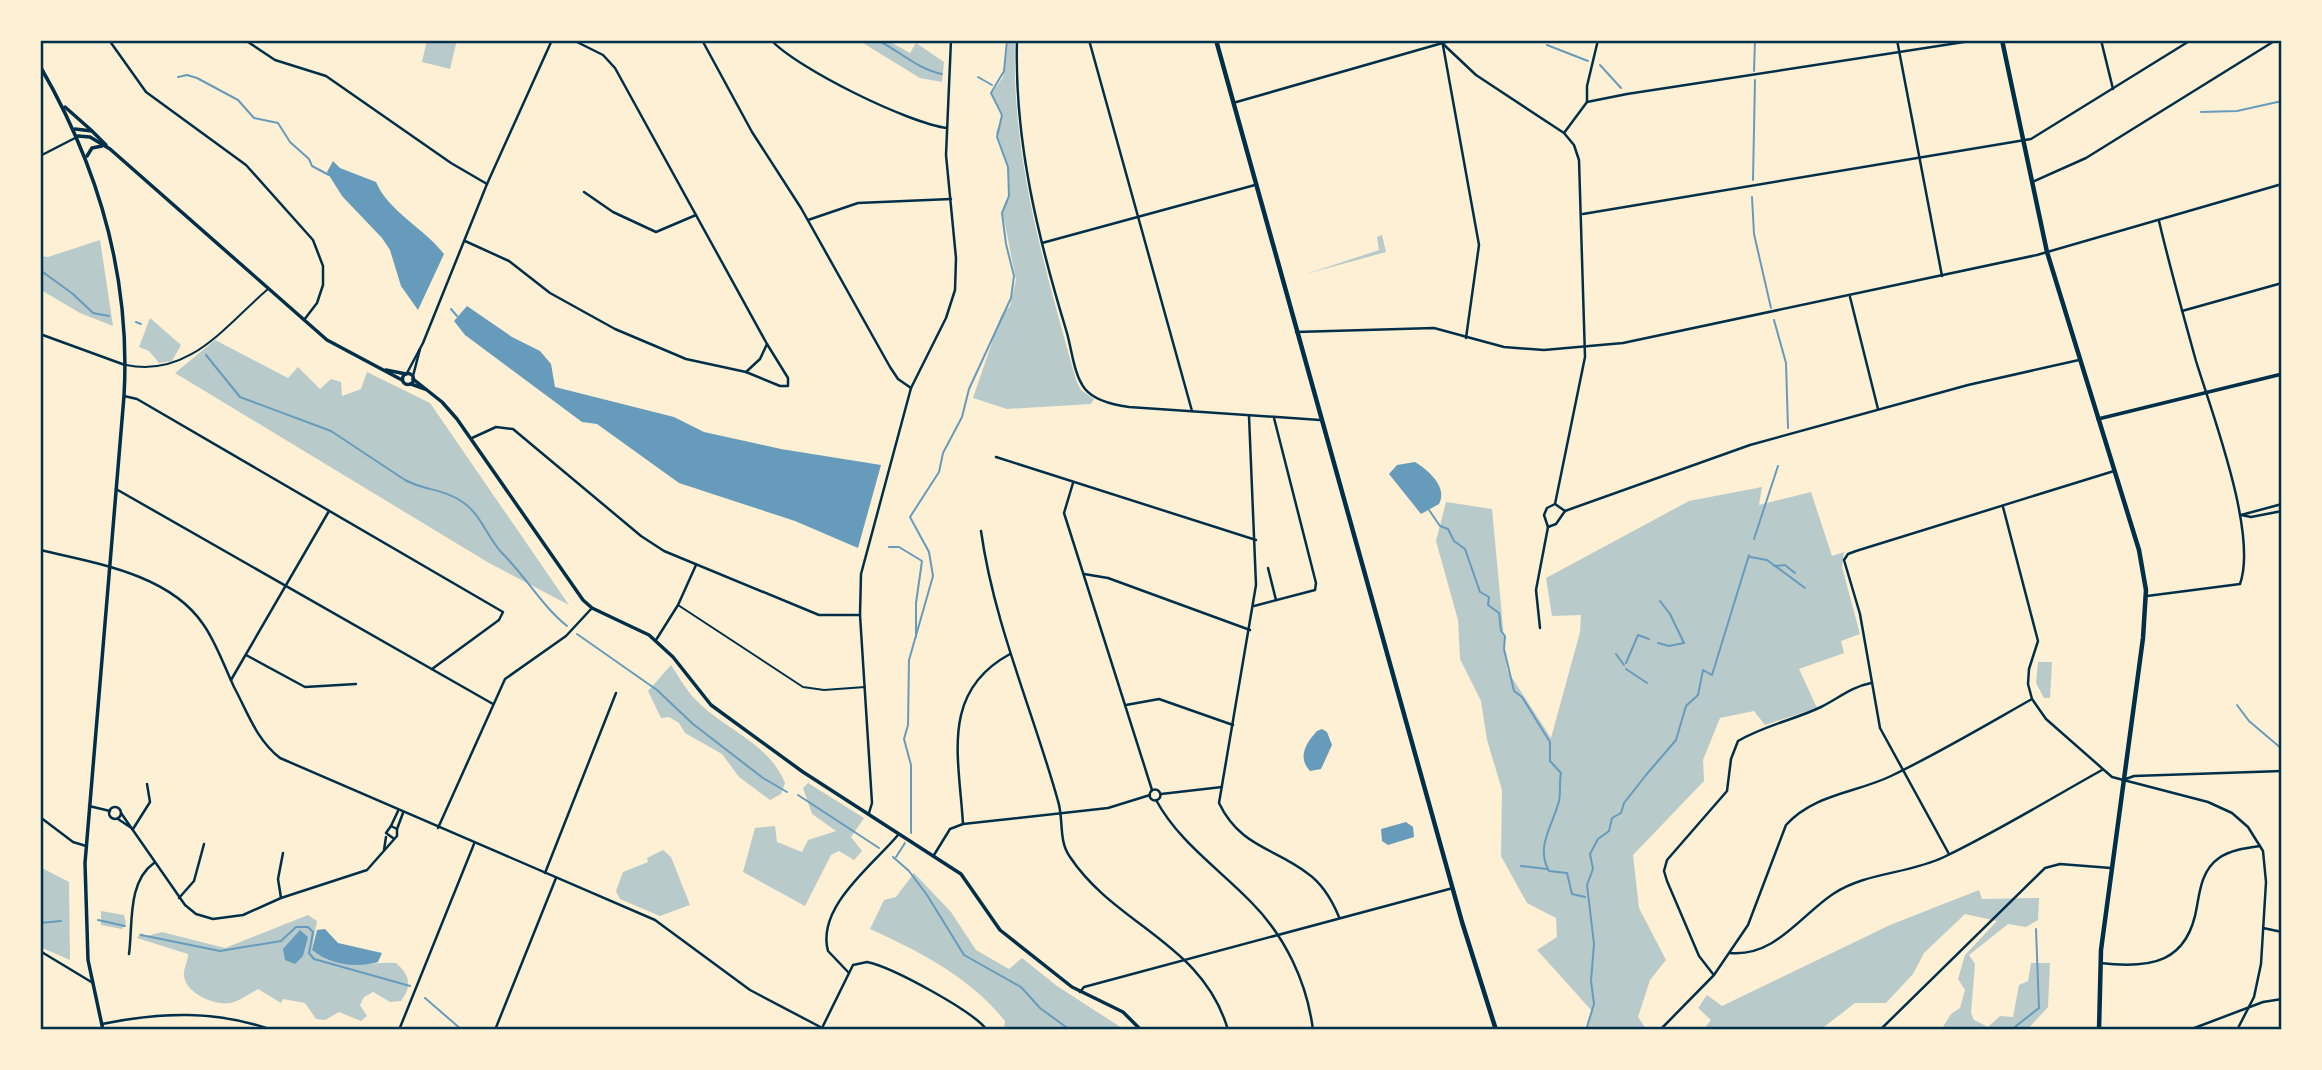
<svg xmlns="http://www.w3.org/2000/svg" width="2322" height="1070" font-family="Commissioner,sans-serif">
  <rect width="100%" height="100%" fill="#fdf0d5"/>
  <g fill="#b9caca">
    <polygon points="427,40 457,40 450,69 422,62"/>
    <polygon points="858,40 887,40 910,53 916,43 944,62 942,82 920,78"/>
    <path d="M1008 40H1015C1011 158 1045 268 1076 380L1081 390 1094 399 1091 404 1007 409 973 398 1001 316 1010 306 1016 280 1003 214 1009 193 1008 169 996 132 1003 115 992 93 1003 77Z"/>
    <polygon points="1382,235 1386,252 1306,274 1379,250 1377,237"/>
    <polygon points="100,240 113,326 80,313 41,290 40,256 48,257"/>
    <polygon points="150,318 181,345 172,361 159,363 149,351 139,347"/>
    <polygon points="215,340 288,378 298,367 320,389 331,379 341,382 342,396 361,389 367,372 430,403 569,605 489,563 175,373"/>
    <polygon points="1762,487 1759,505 1811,492 1832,556 1844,552 1842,567 1860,634 1841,641 1844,653 1799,669 1817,708 1765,725 1754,711 1720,718 1703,760 1704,781 1633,855 1639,908 1666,960 1650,980 1638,1017 1647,1030 1587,1030 1592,1011 1537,950 1557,937 1556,918 1527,903 1501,856 1502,790 1487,740 1481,701 1460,659 1458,620 1436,541 1446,502 1492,509 1507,670 1551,738 1580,632 1581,615 1552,616 1546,578 1689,501"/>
    <polygon points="2038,662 2052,662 2050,698 2044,698 2036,683"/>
    <path d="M671 665C678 675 685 688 693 697 722 729 768 741 785 783L781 794 770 800 739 777 722 754 685 733 679 723 669 717 661 718 648 691Z"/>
    <polygon points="808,783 864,818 851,837 862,851 854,860 839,851 831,855 805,906 743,872 755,828 775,826 777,842 802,852 808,840 836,831 812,814 803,788"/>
    <polygon points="663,850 671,857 690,905 660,916 620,899 616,891 623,872 648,862 647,858"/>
    <polygon points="40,867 69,882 70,960 40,947"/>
    <path d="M914 873 951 912 976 950 1009 969 1022 958 1057 986 1125 1030H1004L1005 1021C971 978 919 951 870 929L884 900 896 897Z"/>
    <polygon points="1979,890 1982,899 2039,898 2038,920 2026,927 2008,924 1969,955 1975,964 1971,1013 1974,1020 1988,1027 2000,1016 2013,1017 2019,985 2028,981 2031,963 2050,963 2048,1007 2027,1030 1935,1030 1943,1027 1951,1014 1960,1008 1965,990 1958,979 1965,955 1997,921 1965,914 1924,953 1913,974 1886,1003 1855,1003 1820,1030 1703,1030 1711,1020 1698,1008 1707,995 1722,1006 1890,925"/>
    <polygon points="101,911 124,915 126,923 122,929 101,925"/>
    <path d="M308 915 317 921 312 950C338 972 366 961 396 963 409 974 413 986 401 1001L390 1002 373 992 364 997 360 1005 367 1016 361 1021 339 1012 325 1020 316 1019 305 1003 283 999 281 1003 258 989C251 993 242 999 234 1002 218 1008 186 994 184 976 183 969 188 962 188 954L137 938 140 933 147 936 162 932 225 948Z"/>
  </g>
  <g fill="#669bbc">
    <path d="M333 161 340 168 376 182C388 211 425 229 444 254L418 310 401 286 390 250 382 238 342 196 327 172Z"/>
    <polygon points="467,306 512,337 540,351 551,364 555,387 674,417 704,432 781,449 881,465 858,548 795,521 679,483 597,424 582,422 465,335 454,321"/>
    <path d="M1415 462C1428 470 1448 487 1439 504L1421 514 1389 474 1397 465Z"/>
    <path d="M1322 729 1327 732 1332 745 1321 769 1310 771C1297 757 1306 743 1317 731Z"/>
    <polygon points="1406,822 1413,827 1414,837 1388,845 1382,841 1381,829"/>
    <path d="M325 929 338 943 382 953 378 962C356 968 330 965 312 950L317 930Z"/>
    <polygon points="300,930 308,937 303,956 295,964 285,960 283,949"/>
  </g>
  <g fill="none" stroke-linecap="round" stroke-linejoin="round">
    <g stroke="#669bbc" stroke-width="2">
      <path d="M877 40C900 51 917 69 942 74"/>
      <polyline points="1547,45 1588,61"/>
      <polyline points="1600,65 1621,88"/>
      <polyline points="1754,71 1755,40"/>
      <polyline points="178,77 187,75 197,78 238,100 254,118 278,123 290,142 309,159 312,166 329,175"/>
      <polyline points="978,77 992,85"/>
      <polyline points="2201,112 2237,111 2282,101"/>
      <polyline points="1753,180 1755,80"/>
      <polyline points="1752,197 1754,234 1771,308"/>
      <polyline points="40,270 73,294 93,313 109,316"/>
      <polyline points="451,309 457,316"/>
      <polyline points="1774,320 1786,363 1788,428"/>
      <polyline points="136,322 141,324"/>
      <path d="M206 355 240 397 331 431 405 480C425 491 443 488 464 503 482 516 488 539 503 554 526 577 542 606 567 626"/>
      <path d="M1429 510 1440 526 1448 529 1454 541 1465 549 1480 592 1489 597 1488 605 1499 613 1501 631 1505 636 1504 649 1514 691 1522 697 1550 742V761L1561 773C1559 782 1561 791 1559 801 1553 825 1535 847 1549 871L1567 873 1572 894 1585 897"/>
      <polyline points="1754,539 1778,466"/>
      <polyline points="889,547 899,547 922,561 916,603 916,637"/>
      <polyline points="1750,557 1767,560 1805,588"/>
      <polyline points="1774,566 1785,565 1795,573"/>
      <polyline points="1660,601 1670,614 1684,643"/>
      <polyline points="577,634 657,690 693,724 763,778 787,792"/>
      <polyline points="1658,643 1669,646 1684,643"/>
      <polyline points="1616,654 1624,665"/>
      <polyline points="1626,663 1638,635 1649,639"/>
      <polyline points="1626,669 1647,683"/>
      <polyline points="2237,705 2249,721 2282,749"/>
      <polyline points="798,795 879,848"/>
      <polyline points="911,833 911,765 904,739 908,725 909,660 933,576 929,552 910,517 939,472 943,453 962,417 969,389 1011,298 1014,276 1006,244 1002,213 1009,196 1008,167 997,137 1002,115 991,93 1004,71 1007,40"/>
      <polyline points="893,857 909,871 927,895 964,955 1021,987 1040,1008 1070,1030"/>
      <polyline points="896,857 905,843"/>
      <polyline points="1521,866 1547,869"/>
      <polyline points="98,920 125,926"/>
      <polyline points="40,923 61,921"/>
      <polyline points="141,935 220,951 281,941 296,927 308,927 313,932 309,953 314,959 410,986"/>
      <polyline points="425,998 462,1030"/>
      <polyline points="1586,1030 1594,1004 1591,981 1594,944 1587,885 1593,869 1590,854 1598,839 1609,831 1612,818 1621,813 1624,803 1646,775 1676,740 1686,706 1698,695 1703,670 1712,675 1749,555"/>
      <polyline points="2011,1030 2039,1008 2036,929"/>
    </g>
    <g stroke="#003049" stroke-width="2">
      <path d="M126 365C189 378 225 326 268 289"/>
      <polyline points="678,605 803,687 824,690 865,687"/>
    </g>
    <g stroke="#003049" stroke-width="2.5">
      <polyline points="109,40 146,92 246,165 313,240 323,266 323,285 317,303 304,320"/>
      <polyline points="245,40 275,60 326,76 451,163 487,184"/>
      <polyline points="702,40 752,132 801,208 890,367 898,379 911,388"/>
      <path d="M771 40C798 69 908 123 947 128"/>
      <path d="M1017 40C1014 141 1038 238 1067 333 1072 351 1074 375 1085 389 1095 401 1114 405 1129 407L1320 420"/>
      <polyline points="1089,40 1192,411"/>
      <polyline points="1442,40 1479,245 1466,338"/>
      <polyline points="1897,40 1942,276"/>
      <polyline points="2101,40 2113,89"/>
      <polyline points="1442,43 1476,75 1564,133 1574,145 1579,160 1585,357 1555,504 1547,508 1544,515 1548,527 1536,590 1540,628"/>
      <polyline points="40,44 44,40"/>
      <polyline points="1587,102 1627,94 1977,40"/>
      <polyline points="1233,103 1453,40"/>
      <polyline points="1564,133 1587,102 1587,86 1598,40"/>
      <polyline points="40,156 75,138"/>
      <polyline points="2032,182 2086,158 2276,40"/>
      <polyline points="584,192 613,212 656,232 696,215"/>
      <polyline points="1583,214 2031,139 2191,40"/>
      <polyline points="808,220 858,203 951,199"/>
      <polyline points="465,241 509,261 550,293 615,329 686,359 746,372 760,359 767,344 615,68 603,55 573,40"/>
      <polyline points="1042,243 1255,185"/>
      <polyline points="1850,297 1878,409"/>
      <polyline points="2182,311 2282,283"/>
      <polyline points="1296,332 1434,328 1504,347 1544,350 1623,343 2037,255 2282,184"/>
      <polyline points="40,334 125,365"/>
      <polyline points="746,372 780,386 788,386 788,378 767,344"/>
      <polyline points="407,373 423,343 487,184 552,40"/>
      <polyline points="413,376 420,349"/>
      <polyline points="124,396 137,399 503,612 499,620 432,669"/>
      <path d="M1249 416 1256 585 1219 803C1240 847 1275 848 1307 873 1323 884 1332 900 1339 917"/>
      <polyline points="472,438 496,427 513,429 641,536 664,551 819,615 860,615"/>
      <polyline points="996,457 1256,540"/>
      <polyline points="1073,483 1064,513 1152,790"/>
      <polyline points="116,489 493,704"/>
      <polyline points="1555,504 1565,511 1750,445 1968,385 2079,360"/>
      <polyline points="2003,507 2038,641 2029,669 2028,684 2032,699 2046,719 2112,777 2208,802 2232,813 2248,827 2263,851 2266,882 2261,964 2254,997 2237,1030"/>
      <polyline points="2241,515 2282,504"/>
      <polyline points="2241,515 2251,517 2282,511"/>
      <polyline points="1548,527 1556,524 1565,511"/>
      <path d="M981 531C994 624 1033 711 1058 801 1064 820 1058 840 1070 857 1116 926 1203 943 1228 1030"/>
      <path d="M40 550C95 563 169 574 203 624 216 642 224 666 234 687 248 713 256 739 280 758L655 920 750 990 826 1030"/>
      <polyline points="1268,568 1276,600"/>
      <polyline points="1084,574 1108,578 1250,630"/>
      <path d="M2147 596 2240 584C2258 534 2212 413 2196 361 2183 314 2170 268 2159 221"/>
      <polyline points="1254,606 1315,590 1316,583 1274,418"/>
      <polyline points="656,640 678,605 696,565"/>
      <polyline points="246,655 305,687 356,684"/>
      <polyline points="231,680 329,511"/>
      <polyline points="1126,705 1159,699 1233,725"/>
      <polyline points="2123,780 2134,776 2282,771"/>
      <circle cx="1155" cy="795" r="5.5"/>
      <polyline points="1161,794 1222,787"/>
      <path d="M1156 800C1179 842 1218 868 1251 902 1285 936 1307 982 1313 1030"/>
      <polyline points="89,806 110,811"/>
      <circle cx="115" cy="813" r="6"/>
      <polyline points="121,813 185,905 196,914 213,919 243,915 281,898 367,870 397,836 397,829 391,826 386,833 393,838"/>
      <polyline points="869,813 872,803 860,615 861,574 911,388 946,318 955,290 956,258 946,155 951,40"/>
      <polyline points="40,817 73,842 86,846"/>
      <polyline points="118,819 133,829"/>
      <path d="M963 824C959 757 940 692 1010 654"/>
      <polyline points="391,826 398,811"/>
      <polyline points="438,828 505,679 566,636 592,608"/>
      <polyline points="133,829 150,802 147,784"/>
      <polyline points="397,829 403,813"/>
      <polyline points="384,850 386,837"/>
      <polyline points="1949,854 1880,728 1860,614 1844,560 1848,554 1856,551 2114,471"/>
      <polyline points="934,855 950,829 963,824 1108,808 1150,795"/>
      <polyline points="545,873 616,693"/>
      <polyline points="179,898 194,881 204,844"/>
      <polyline points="281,898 278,879 283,853"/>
      <polyline points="2263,928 2282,932"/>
      <polyline points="40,951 93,983"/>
      <path d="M1730 953C1775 957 1800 916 1833 894 1866 872 1909 874 1944 857 1998 831 2050 799 2102 770"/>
      <path d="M129 954C133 925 127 882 154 863"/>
      <path d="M2100 963C2151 969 2188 963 2197 906 2200 888 2203 869 2219 858 2230 850 2246 848 2260 846"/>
      <path d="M849 973 828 951C816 907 873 865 898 835"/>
      <path d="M1713 974 1699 956 1667 881 1664 871 1667 860 1727 791 1731 759 1738 741C1765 725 1794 720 1821 707 1839 698 1851 687 1871 683"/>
      <polyline points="1080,992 1084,987 1453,888"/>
      <path d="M102 1024C160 1012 216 1010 272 1030"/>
      <path d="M822 1028 853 965 867 962C892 967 973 1011 987 1030"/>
      <polyline points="399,1030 474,844"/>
      <polyline points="495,1030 556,878"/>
      <path d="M1660 1030 1714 975 1748 925 1786 825C1814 794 1856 793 1891 776 1939 753 1986 725 2032 699"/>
      <polyline points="1880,1030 2045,868 2060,864 2111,868"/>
      <polyline points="2189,1030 2263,1002 2282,999"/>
    </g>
    <g stroke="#003049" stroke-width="3.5">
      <path d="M40 66C99 168 131 276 124 396L85 863 88 960 103 1030"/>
      <polyline points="65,107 91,130"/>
      <polyline points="75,129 92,131 106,145"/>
      <polyline points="78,136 90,137 110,149 327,340 402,380"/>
      <polyline points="87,156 92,148 102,146"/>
      <polyline points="386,370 406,374"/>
      <circle cx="408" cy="379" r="5.5"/>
      <polyline points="413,379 442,402 457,419 583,600 592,608 649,635 673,657 711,705 803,772 961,874 1000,930 1072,987 1123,1012 1141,1030"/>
      <polyline points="411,384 425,389"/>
      <polyline points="2098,419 2282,374"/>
    </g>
    <polyline stroke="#003049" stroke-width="4.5" points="2002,40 2047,252 2139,550 2146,590 2143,638 2101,950 2099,1030"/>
    <polyline stroke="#003049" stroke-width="4.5" points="1216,40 1462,922 1496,1030"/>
  </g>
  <rect width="2322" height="1070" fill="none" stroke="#fdf0d5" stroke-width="84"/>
  <rect x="42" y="42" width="2238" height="986" fill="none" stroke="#003049" stroke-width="2.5"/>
</svg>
